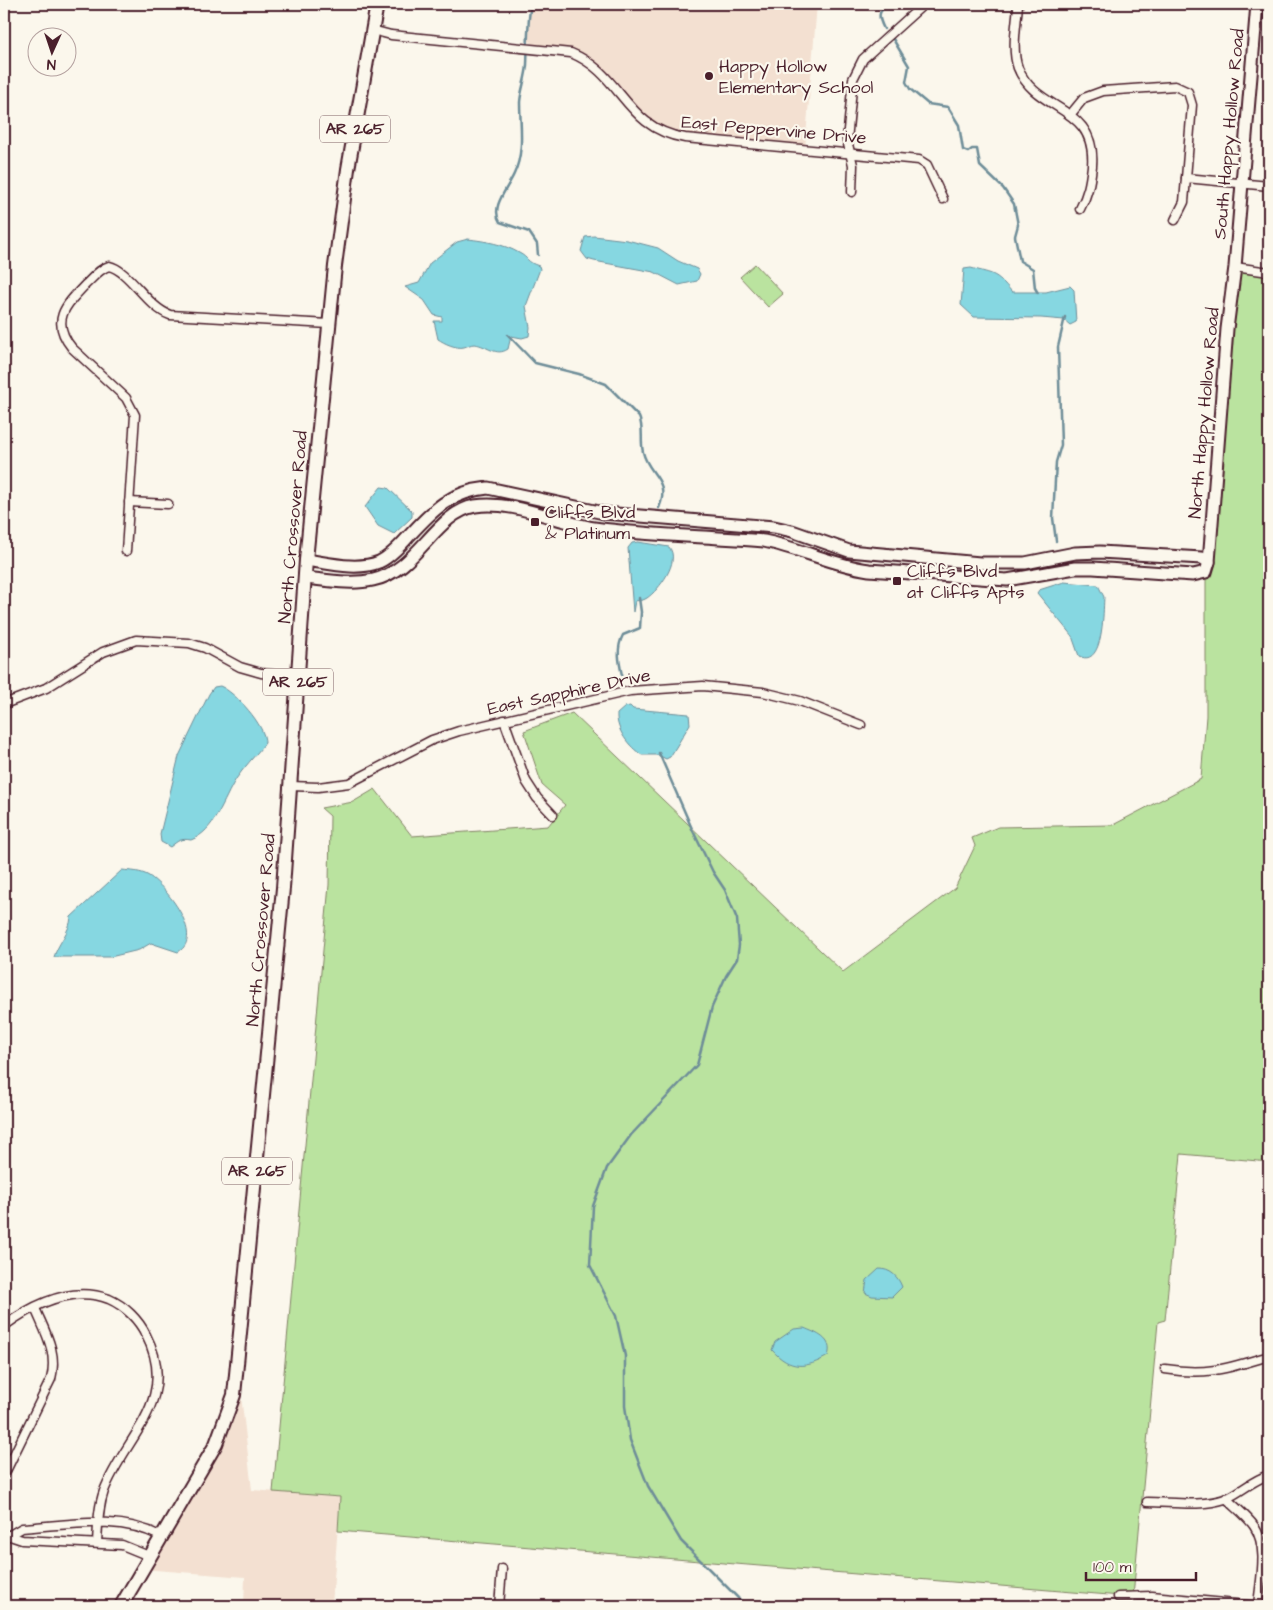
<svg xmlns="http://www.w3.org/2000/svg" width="1273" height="1610" font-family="'Architects Daughter',sans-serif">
  <rect width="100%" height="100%" fill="#fbf7ec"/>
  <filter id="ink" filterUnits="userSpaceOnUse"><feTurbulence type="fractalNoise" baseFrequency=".02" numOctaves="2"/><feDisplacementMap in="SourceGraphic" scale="10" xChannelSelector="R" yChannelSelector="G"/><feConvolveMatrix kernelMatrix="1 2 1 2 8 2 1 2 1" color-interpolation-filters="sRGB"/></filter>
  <g filter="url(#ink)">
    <g fill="#f3e0d1">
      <polygon points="531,4 817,4 805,149 659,131 582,57 539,48 527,40"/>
      <polygon points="238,1369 252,1490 340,1497 332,1606 244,1606 245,1577 142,1569 216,1444"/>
    </g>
    <g fill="#bae39f" stroke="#828165">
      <polygon points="755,264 783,294 768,307 740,277"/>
      <polygon points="1235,267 1269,272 1269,1162 1181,1154 1165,1320 1158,1322 1133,1597 338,1531 340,1497 273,1492 329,885 330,816 321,808 353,802 375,789 412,836 548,826 565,805 542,785 524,731 572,713 843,972 955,888 975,846 972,838 998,827 1113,825 1201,779 1206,716 1206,572"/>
    </g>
    <g fill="#86d7e1" stroke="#6e8d98">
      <polygon points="594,236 627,240 658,248 678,261 697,269 700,274 697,281 679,285 654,272 594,261 587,259 581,251 585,237"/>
      <path d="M468 239C485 241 504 244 519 253 529 258 526 262 539 266L540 269 526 306 530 327 529 336 522 338 511 336 508 349C496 357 488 346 475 344 470 344 468 346 464 347 456 349 444 343 438 339L434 321H442V317L434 315 424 300 405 287 419 283 430 263 457 242Z"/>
      <path d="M971 268C995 275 995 272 1012 292H1046L1070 286 1074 290 1076 322 1070 325 1064 320 1041 318 974 317 961 305 964 269Z"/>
      <polygon points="381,487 388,488 412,511 412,517 394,534 378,526 365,507"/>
      <path d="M638 542 669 547C681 561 659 590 647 598 643 601 639 600 635 601L633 612 628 548 632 543Z"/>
      <path d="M1064 582 1098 585 1104 597C1103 611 1104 669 1079 656L1072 636 1037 593 1039 590Z"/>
      <path d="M220 686C235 692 266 726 265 743 256 755 244 767 236 779 223 800 215 831 191 840 180 838 178 841 170 847L161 842 160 834 179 756 209 694 214 687Z"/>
      <path d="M630 706 633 709 689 714 690 724 670 757 666 759 658 755H642C629 747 616 730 617 714L625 707Z"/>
      <path d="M122 870C131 871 141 871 149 876 165 886 206 936 178 952L151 943 139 950 110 957H54C58 943 70 932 71 917Z"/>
      <path d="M879 1269C890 1269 898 1276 902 1287L892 1297 872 1296 865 1293 867 1280Z"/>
      <path d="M804 1328C816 1333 834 1339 828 1356 806 1369 790 1370 772 1350L775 1342 794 1329Z"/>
    </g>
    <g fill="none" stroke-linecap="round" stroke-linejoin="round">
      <g stroke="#6e8d98" stroke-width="2.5">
        <path d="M531 4C527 24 528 44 527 65 526 78 521 90 520 102 520 126 525 151 514 174 508 188 490 207 500 222L529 232 537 244 538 255"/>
        <path d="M884 29C878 17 877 12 888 4"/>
        <polyline points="893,39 909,66 906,82 910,89 928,104 948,107 959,125 963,150 968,152 972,149 977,149 980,166 1003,188 1014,204 1018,225 1015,236 1020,261 1033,269 1035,288 1038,293"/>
        <path d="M508 335 535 363 579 374 606 384 639 417C644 428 640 440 643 452 648 475 671 479 659 508"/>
        <polyline points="1056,541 1053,518 1056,462 1061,445 1058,347 1065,317"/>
        <path d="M622 675C619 662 616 648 623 635L640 628 641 612 639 598"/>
        <polyline points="659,753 693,831 713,872 725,890 737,919 739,945 737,959 726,976 712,1007 697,1065 631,1135 607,1168 593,1206 590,1265 616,1316 625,1356 625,1406 630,1440 648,1486 681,1541 746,1606"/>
      </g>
      <defs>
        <g id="street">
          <path d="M1018 4C1017 23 1011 49 1018 68 1036 113 1097 104 1092 166 1090 183 1088 194 1080 209"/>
          <path d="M372 30 391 35 571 53C623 74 624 128 685 138L919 160 927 165 943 199"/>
          <polyline points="1070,115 1084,98 1103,91 1175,86 1188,92 1192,105 1186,178 1184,202 1175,220"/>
          <polyline points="1186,178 1269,186"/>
          <polyline points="852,192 853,165 847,140 853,79 863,59 924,4"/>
          <polyline points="1235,267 1269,272"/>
          <polyline points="129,502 168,504"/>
          <path d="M126 551 135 415 126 398 72 348C50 321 65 306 85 285 93 278 99 269 109 266 129 270 147 307 170 315L329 324"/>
          <polyline points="4,704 46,688 103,652 136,640 189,643 205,648 240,667 261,673 298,677"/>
          <polyline points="504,720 526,781 537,798 553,815"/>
          <polyline points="291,786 318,787 349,783 432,740 459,731 630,691 703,686 763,692 800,701 861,725"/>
          <path d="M4 1326C34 1304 72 1285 109 1299 125 1306 139 1320 146 1335 180 1400 125 1436 104 1491 98 1508 98 1526 97 1543"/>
          <path d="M1165 1369C1208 1376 1228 1368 1269 1356"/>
          <path d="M4 1475 51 1379C58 1352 45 1332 35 1308"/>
          <path d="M1226 1498C1235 1507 1247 1516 1254 1526 1269 1548 1260 1581 1258 1606"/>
          <path d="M1147 1502C1171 1502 1201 1507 1225 1499 1240 1493 1252 1480 1269 1475"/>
          <polyline points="4,1534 22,1540 122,1545 149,1556"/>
          <path d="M10 1535 22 1528C69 1525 118 1514 160 1536"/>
          <polyline points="1118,1597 1152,1596 1256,1606"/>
          <polyline points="499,1606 502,1569"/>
        </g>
        <g id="secondary">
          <path d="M306 560C328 563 357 571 379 562 390 557 400 546 408 537 433 510 449 492 488 488L604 513 774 527 792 531 849 551 980 563H1025L1075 553 1100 552 1202 558 1209 562"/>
          <path d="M305 578C326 580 351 585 373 580 417 571 435 513 475 506 514 500 556 522 594 528 650 536 708 536 764 541 800 548 832 565 869 570L1007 580 1075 568H1093L1193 575 1206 572 1209 562 1227 329 1235 267 1257 4"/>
        </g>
        <polyline id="primary" points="121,1606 216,1444 234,1395 283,888 306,560 335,266 348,169 377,4"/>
      </defs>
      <use href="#street" stroke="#4a1f2b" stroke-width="11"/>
      <use href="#secondary" stroke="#4a1f2b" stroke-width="15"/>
      <use href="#primary" stroke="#4a1f2b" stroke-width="16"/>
      <use href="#street" stroke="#fbf7ec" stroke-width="8"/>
      <use href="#secondary" stroke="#fbf7ec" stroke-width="11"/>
      <use href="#primary" stroke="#fbf7ec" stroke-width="12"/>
    </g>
  </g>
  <g fill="#4a1f2b" stroke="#fbf7ec" stroke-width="2">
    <circle cx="709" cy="76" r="5"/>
    <rect x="530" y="517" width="10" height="10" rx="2.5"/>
    <rect x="892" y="576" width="10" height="10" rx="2.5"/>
  </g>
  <g text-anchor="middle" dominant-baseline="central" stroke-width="4.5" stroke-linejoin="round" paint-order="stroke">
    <g fill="#fbf7ec" stroke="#7f6065" stroke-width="1">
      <rect x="320" y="115.5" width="70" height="27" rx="4"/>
      <rect x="263" y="668.5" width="70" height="27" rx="4"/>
      <rect x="222" y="1157.5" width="70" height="27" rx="4"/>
    </g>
    <g font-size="16" font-weight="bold" fill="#4a1f2b">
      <text x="355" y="129">AR 265</text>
      <text x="298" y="682">AR 265</text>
      <text x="257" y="1171">AR 265</text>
    </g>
    <g font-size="18" fill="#4a1f2b" stroke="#fbf7ec" text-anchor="start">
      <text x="719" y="66">Happy Hollow<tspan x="719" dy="21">Elementary School</tspan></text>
      <text x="545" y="512">Cliffs Blvd<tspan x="545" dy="21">&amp; Platinum</tspan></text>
      <text x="907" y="571">Cliffs Blvd<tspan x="907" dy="21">at Cliffs Apts</tspan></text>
    </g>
    <g font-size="18" fill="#4a1f2b" stroke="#fbf7ec">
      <text transform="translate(774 130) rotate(5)">East Peppervine Drive</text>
      <text transform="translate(1229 134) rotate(-85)">South Happy Hollow Road</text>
      <text transform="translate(1204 413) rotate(-85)">North Happy Hollow Road</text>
      <text transform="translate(293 527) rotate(-85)">North Crossover Road</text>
      <text transform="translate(569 692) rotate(-12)">East Sapphire Drive</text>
      <text transform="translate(261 930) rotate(-85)">North Crossover Road</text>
    </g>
  </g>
  <rect width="1273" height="1610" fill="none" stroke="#fbf7ec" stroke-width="20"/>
  <rect x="10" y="10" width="1253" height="1590" fill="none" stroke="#4a1f2b" stroke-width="2" filter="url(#ink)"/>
  <g transform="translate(52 52) rotate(183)"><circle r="24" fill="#fbf7ec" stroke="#b4a19f"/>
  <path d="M0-4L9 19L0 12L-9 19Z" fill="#4a1f2b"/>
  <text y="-8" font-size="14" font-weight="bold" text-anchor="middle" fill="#4a1f2b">N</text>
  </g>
  <path d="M1086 1572v8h110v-8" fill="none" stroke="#4a1f2b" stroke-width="2.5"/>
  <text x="1093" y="1572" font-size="15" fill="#4a1f2b" stroke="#fbf7ec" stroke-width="4" paint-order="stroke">100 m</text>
</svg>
